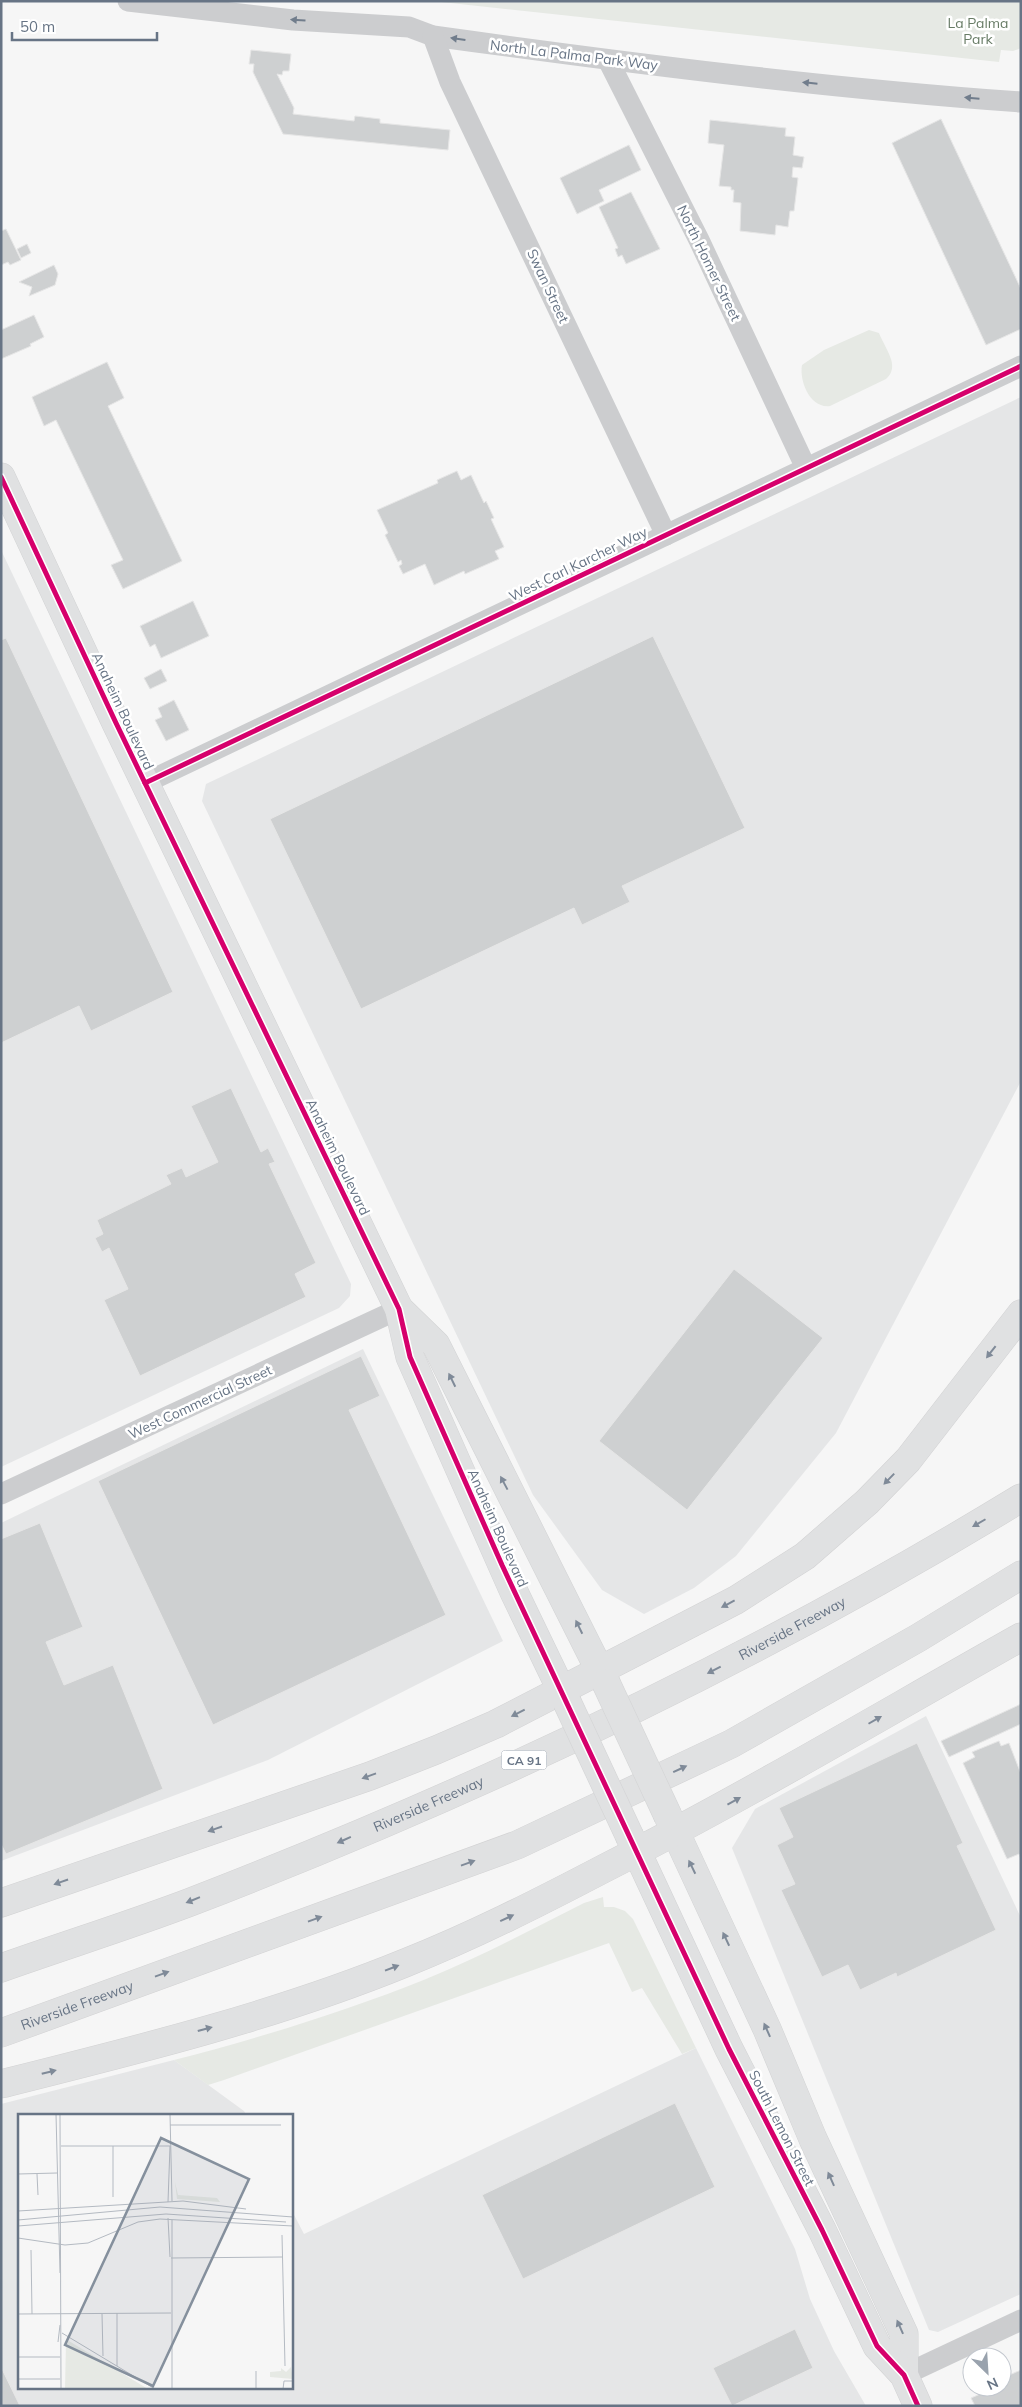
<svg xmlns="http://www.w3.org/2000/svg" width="1022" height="2407" font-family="Mulish,sans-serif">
  <rect width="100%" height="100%" fill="#f6f6f6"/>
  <g fill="#e5e6e7">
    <polygon points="1021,397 1021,1081 836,1433 736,1556 694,1588 644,1614 602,1590 533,1495 202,801 206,784"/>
    <polygon points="1,550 351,1284 350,1296 339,1308 1,1467"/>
    <polygon points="363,1349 503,1641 268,1760 1,1861 1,1523"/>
    <polygon points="926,1716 1021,1918 1021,2294 938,2332 929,2330 732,1848 755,1809"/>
    <polygon points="696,2048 795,2249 810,2299 834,2351 866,2406 1,2406 1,2104 174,2060 244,2111 247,2116 19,2116 19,2388 291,2388 291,2209 304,2234"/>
  </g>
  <g fill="#e6e9e4">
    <polygon points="432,1 1021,1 1021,48 1013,51 1001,50 999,62"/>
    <path d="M869 330 879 333C885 349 901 366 886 379L830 406C811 409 799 382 802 365L824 350Z"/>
    <path d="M603 1897 604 1907H614L625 1911 633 1919 696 2048 682 2054 642 1988 632 1992 609 1943 224 2080 208 2085 174 2060C259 2038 344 2012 426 1979 480 1957 532 1929 584 1903Z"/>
  </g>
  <g fill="#ced0d1" stroke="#e6e6e6">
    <polygon points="251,50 291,54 289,71 283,71 282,75 277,74 294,108 293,114 354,121 355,116 380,119 380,123 450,130 448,150 283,134 253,72 254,64 249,64"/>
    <polygon points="941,119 1021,289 1021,329 986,345 892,143"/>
    <polygon points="710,120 786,128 785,136 795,137 793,155 804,157 802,168 793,167 792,177 798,178 794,211 790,211 788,227 776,225 775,235 740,231 741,203 733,202 734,190 731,190 731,187 719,186 724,145 708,143"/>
    <polygon points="629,145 641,170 599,190 604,201 577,214 560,178"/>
    <polygon points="631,192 660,249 626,264 622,255 618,257 615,249 618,248 599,207"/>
    <polygon points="6,229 21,260 10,265 8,262 1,265 1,231"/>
    <polygon points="27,244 31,253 21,258 17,249"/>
    <polygon points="54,265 58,274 55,285 29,296 32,287 19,282"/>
    <polygon points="34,315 44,337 30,344 31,346 1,359 1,330"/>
    <polygon points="107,362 124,398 108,406 182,561 123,589 111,565 123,560 56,420 44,426 32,397"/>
    <polygon points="457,471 461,480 471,475 484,503 486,501 494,518 491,519 504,547 495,551 499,559 465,574 464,571 434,585 425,564 403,574 399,566 402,564 401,560 398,562 385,535 388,533 377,510 438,483 437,480"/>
    <polygon points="193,601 209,636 161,658 155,644 150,647 140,626"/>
    <polygon points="653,636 745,828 622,886 630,902 582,925 574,908 361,1009 270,819"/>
    <polygon points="6,638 173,992 91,1031 79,1006 1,1043 1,640"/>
    <polygon points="161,669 167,681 150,689 144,678"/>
    <polygon points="174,700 189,730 166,741 155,720 162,717 158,708"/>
    <polygon points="231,1088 261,1152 268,1148 275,1162 269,1164 316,1263 295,1274 306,1297 140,1376 104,1300 128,1289 109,1248 102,1252 95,1238 103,1234 97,1220 171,1184 166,1175 182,1168 186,1177 218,1162 191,1106"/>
    <polygon points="734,1269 823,1338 687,1510 599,1441"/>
    <polygon points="361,1356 380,1396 349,1410 446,1615 213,1725 98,1481"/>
    <polygon points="40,1523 83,1627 46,1642 64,1685 113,1665 163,1789 6,1854 1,1844 1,1539"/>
    <polygon points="1021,1704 1021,1724 949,1757 941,1741"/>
    <polygon points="999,1741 1001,1746 1009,1743 1021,1774 1021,1859 1019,1854 1007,1859 963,1763 975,1757 972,1752"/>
    <polygon points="917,1743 963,1843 957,1846 996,1930 897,1977 896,1973 860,1990 848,1965 822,1977 781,1890 795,1884 777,1845 793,1837 779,1808"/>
    <polygon points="675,2103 715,2187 523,2279 482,2195"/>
    <polygon points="795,2329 813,2368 732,2406 713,2368"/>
    <polygon points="1,2367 20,2406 1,2406"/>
    <polygon points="1021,2370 1021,2406 975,2406 971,2398 992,2389 991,2387 1002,2387 1002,2378"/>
  </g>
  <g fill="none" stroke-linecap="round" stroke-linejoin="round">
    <defs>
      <g id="secondary">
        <polyline points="1,477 116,723 399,1309 410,1357 514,1592 567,1702"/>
        <polyline points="399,1309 436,1345 606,1683"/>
        <polyline points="668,1816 767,2029 813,2139 904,2334 904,2375"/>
        <polyline points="630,1837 729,2049 822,2230 877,2346 904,2375 918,2406"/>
      </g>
      <g id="highway">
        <polyline points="1,1903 370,1776 436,1750 496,1724 736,1600 805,1556 867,1502 908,1460 1021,1314"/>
        <path id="s1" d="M1 1968C63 1946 127 1926 188 1903 476 1792 757 1659 1021 1498"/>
        <path id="s2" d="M1 2033 517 1845 731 1744 918 1638 1021 1575"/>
        <path d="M1 2084C137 2050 275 2016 405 1963 473 1936 538 1903 603 1869 745 1797 882 1715 1021 1637"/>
      </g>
    </defs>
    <use href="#secondary" stroke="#d2d3d4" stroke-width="29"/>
    <use href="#highway" stroke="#d2d2d3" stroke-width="29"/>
    <g stroke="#cccdcf" stroke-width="21">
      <path d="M128 1 293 20 409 27 433 36C628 63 824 88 1021 102"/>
      <polyline points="433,36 450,82 666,535"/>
      <polyline points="608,60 699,240 806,468"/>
      <polyline points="145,783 1021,366"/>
      <polyline points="1,1494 399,1309"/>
      <polyline points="904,2375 1021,2320"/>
    </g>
    <use href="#secondary" stroke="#e0e1e2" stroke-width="28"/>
    <use href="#highway" stroke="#e0e1e2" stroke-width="28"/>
    <defs>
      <g id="secondary-bridge">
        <polyline points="606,1683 668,1816"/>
        <polyline points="567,1702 630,1837"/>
      </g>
    </defs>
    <use href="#secondary-bridge" stroke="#d2d3d4" stroke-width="29" stroke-linecap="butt"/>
    <use href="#secondary-bridge" stroke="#e0e1e2" stroke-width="28"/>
    <defs>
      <g id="cycleway">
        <polyline points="1,477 116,723 399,1309 410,1357 502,1565 729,2049 822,2230 877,2346 904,2375 918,2406"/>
        <polyline points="145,783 1021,366"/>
      </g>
    </defs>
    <use href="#cycleway" stroke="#fff" stroke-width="8"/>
    <use href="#cycleway" stroke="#d6006c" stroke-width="5"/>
  </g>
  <defs><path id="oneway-solid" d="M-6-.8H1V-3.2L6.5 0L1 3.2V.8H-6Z" transform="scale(1.25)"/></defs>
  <g fill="#717d8c">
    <use href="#oneway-solid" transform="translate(298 20) rotate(-176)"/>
    <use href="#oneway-solid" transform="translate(458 39) rotate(-172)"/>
    <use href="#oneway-solid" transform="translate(810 83) rotate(-174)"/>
    <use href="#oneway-solid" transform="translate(972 98) rotate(-175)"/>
  </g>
  <g fill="#7f8a98">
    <use href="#oneway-solid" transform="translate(991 1352) rotate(128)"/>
    <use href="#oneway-solid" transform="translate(452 1380) rotate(-116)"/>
    <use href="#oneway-solid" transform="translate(889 1479) rotate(134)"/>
    <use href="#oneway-solid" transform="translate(504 1483) rotate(-118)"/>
    <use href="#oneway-solid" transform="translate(979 1523) rotate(150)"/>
    <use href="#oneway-solid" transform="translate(728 1604) rotate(152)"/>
    <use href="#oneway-solid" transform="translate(579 1627) rotate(-116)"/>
    <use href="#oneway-solid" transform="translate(714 1670) rotate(153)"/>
    <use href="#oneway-solid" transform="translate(518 1713) rotate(153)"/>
    <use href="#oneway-solid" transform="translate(875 1720) rotate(-30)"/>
    <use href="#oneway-solid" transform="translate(680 1769) rotate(-25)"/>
    <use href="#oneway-solid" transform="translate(369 1776) rotate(160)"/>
    <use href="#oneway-solid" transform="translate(734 1801) rotate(-29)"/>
    <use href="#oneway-solid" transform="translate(215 1829) rotate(161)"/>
    <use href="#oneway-solid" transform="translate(344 1840) rotate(156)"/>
    <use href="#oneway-solid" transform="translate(468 1863) rotate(-20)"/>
    <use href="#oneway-solid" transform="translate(692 1867) rotate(-116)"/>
    <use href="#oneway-solid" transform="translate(61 1882) rotate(161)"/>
    <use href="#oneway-solid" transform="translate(193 1900) rotate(158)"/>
    <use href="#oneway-solid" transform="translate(507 1918) rotate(-25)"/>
    <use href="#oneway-solid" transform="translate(315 1919) rotate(-20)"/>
    <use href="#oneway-solid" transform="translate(726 1939) rotate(-115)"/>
    <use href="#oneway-solid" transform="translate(392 1968) rotate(-21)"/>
    <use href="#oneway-solid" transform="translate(162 1974) rotate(-20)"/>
    <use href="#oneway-solid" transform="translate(205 2029) rotate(-15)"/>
    <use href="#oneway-solid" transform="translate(767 2030) rotate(-114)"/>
    <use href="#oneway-solid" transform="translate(49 2072) rotate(-14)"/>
    <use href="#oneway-solid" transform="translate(831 2179) rotate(-114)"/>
    <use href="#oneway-solid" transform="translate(900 2327) rotate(-114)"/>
  </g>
  <g text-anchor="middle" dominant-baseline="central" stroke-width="5" stroke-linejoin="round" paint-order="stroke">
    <rect fill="#fff" stroke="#959eaa" stroke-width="1" x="501.5" y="1750.5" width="45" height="19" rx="4"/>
    <g font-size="12" font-weight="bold" fill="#677485">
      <text x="524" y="1760">CA 91</text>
    </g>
    <g font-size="14" fill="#687c66" stroke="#fff">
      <text x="978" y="23">La Palma<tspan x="978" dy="16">Park</tspan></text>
    </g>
    <g font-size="14" fill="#677485" stroke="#fff">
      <text transform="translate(574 55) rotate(7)">North La Palma Park Way</text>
      <text transform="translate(709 263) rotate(64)">North Homer Street</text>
      <text transform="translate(548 286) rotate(65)">Swan Street</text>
      <text transform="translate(578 564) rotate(-26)">West Carl Karcher Way</text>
      <text transform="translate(123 711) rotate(65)">Anaheim Boulevard</text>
      <text transform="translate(338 1157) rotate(64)">Anaheim Boulevard</text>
      <text transform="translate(200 1402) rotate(-25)">West Commercial Street</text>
      <text transform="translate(498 1528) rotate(66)">Anaheim Boulevard</text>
      <text stroke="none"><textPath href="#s1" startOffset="862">Riverside Freeway</textPath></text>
      <text stroke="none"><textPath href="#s1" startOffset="458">Riverside Freeway</textPath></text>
      <text stroke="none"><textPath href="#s2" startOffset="81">Riverside Freeway</textPath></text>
      <text transform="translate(782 2128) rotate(63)">South Lemon Street</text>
    </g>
  </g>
  <g transform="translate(18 2114)">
    <rect width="275" height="275" fill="#f6f6f6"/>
    <path d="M157 68 160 81 199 84 202 88 159 85ZM48 227H51L130 275H47ZM273 253 275 265 252 263V258L263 257V254L268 258Z" fill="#e6e9e4"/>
    <path fill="none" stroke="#b4bac2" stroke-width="1" d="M38 0 42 159M42 0 43 275M152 0 154 87M152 11H263M43 32H152M95 32V83M0 60 39 59M19 60 20 81M150 88 152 32M0 97 165 87 228 95M150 104 152 143M0 106 142 93 275 103M0 112 148 100 268 108M264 121 267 252M0 124 47 131 70 129 120 108 142 105 275 112M13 136 14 200M153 144 264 143M99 199V252M0 200 153 199M84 200 85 242M44 219 137 275M40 228 42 211M0 243H42M0 265H42M154 275V106M238 275V257M265 275 266 267H275"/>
    <path fill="#85909d" fill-opacity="0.15" stroke="#85909d" stroke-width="2.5" d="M143 24 231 65 135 272 47 231Z"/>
    <rect width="275" height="275" fill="none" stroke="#677485" stroke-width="2.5"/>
  </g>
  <rect width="1022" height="2407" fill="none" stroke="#677485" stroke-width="5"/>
  <g transform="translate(987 2372) rotate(155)"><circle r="24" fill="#ffffff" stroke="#c2c7ce"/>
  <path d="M0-4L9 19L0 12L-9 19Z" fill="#99a2ad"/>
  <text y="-8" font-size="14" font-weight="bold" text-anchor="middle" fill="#677485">N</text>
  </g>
  <path d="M12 32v8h145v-8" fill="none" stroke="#677485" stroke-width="2.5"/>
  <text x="20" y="32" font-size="15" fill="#677485" stroke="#ffffff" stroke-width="4" paint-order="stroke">50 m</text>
</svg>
